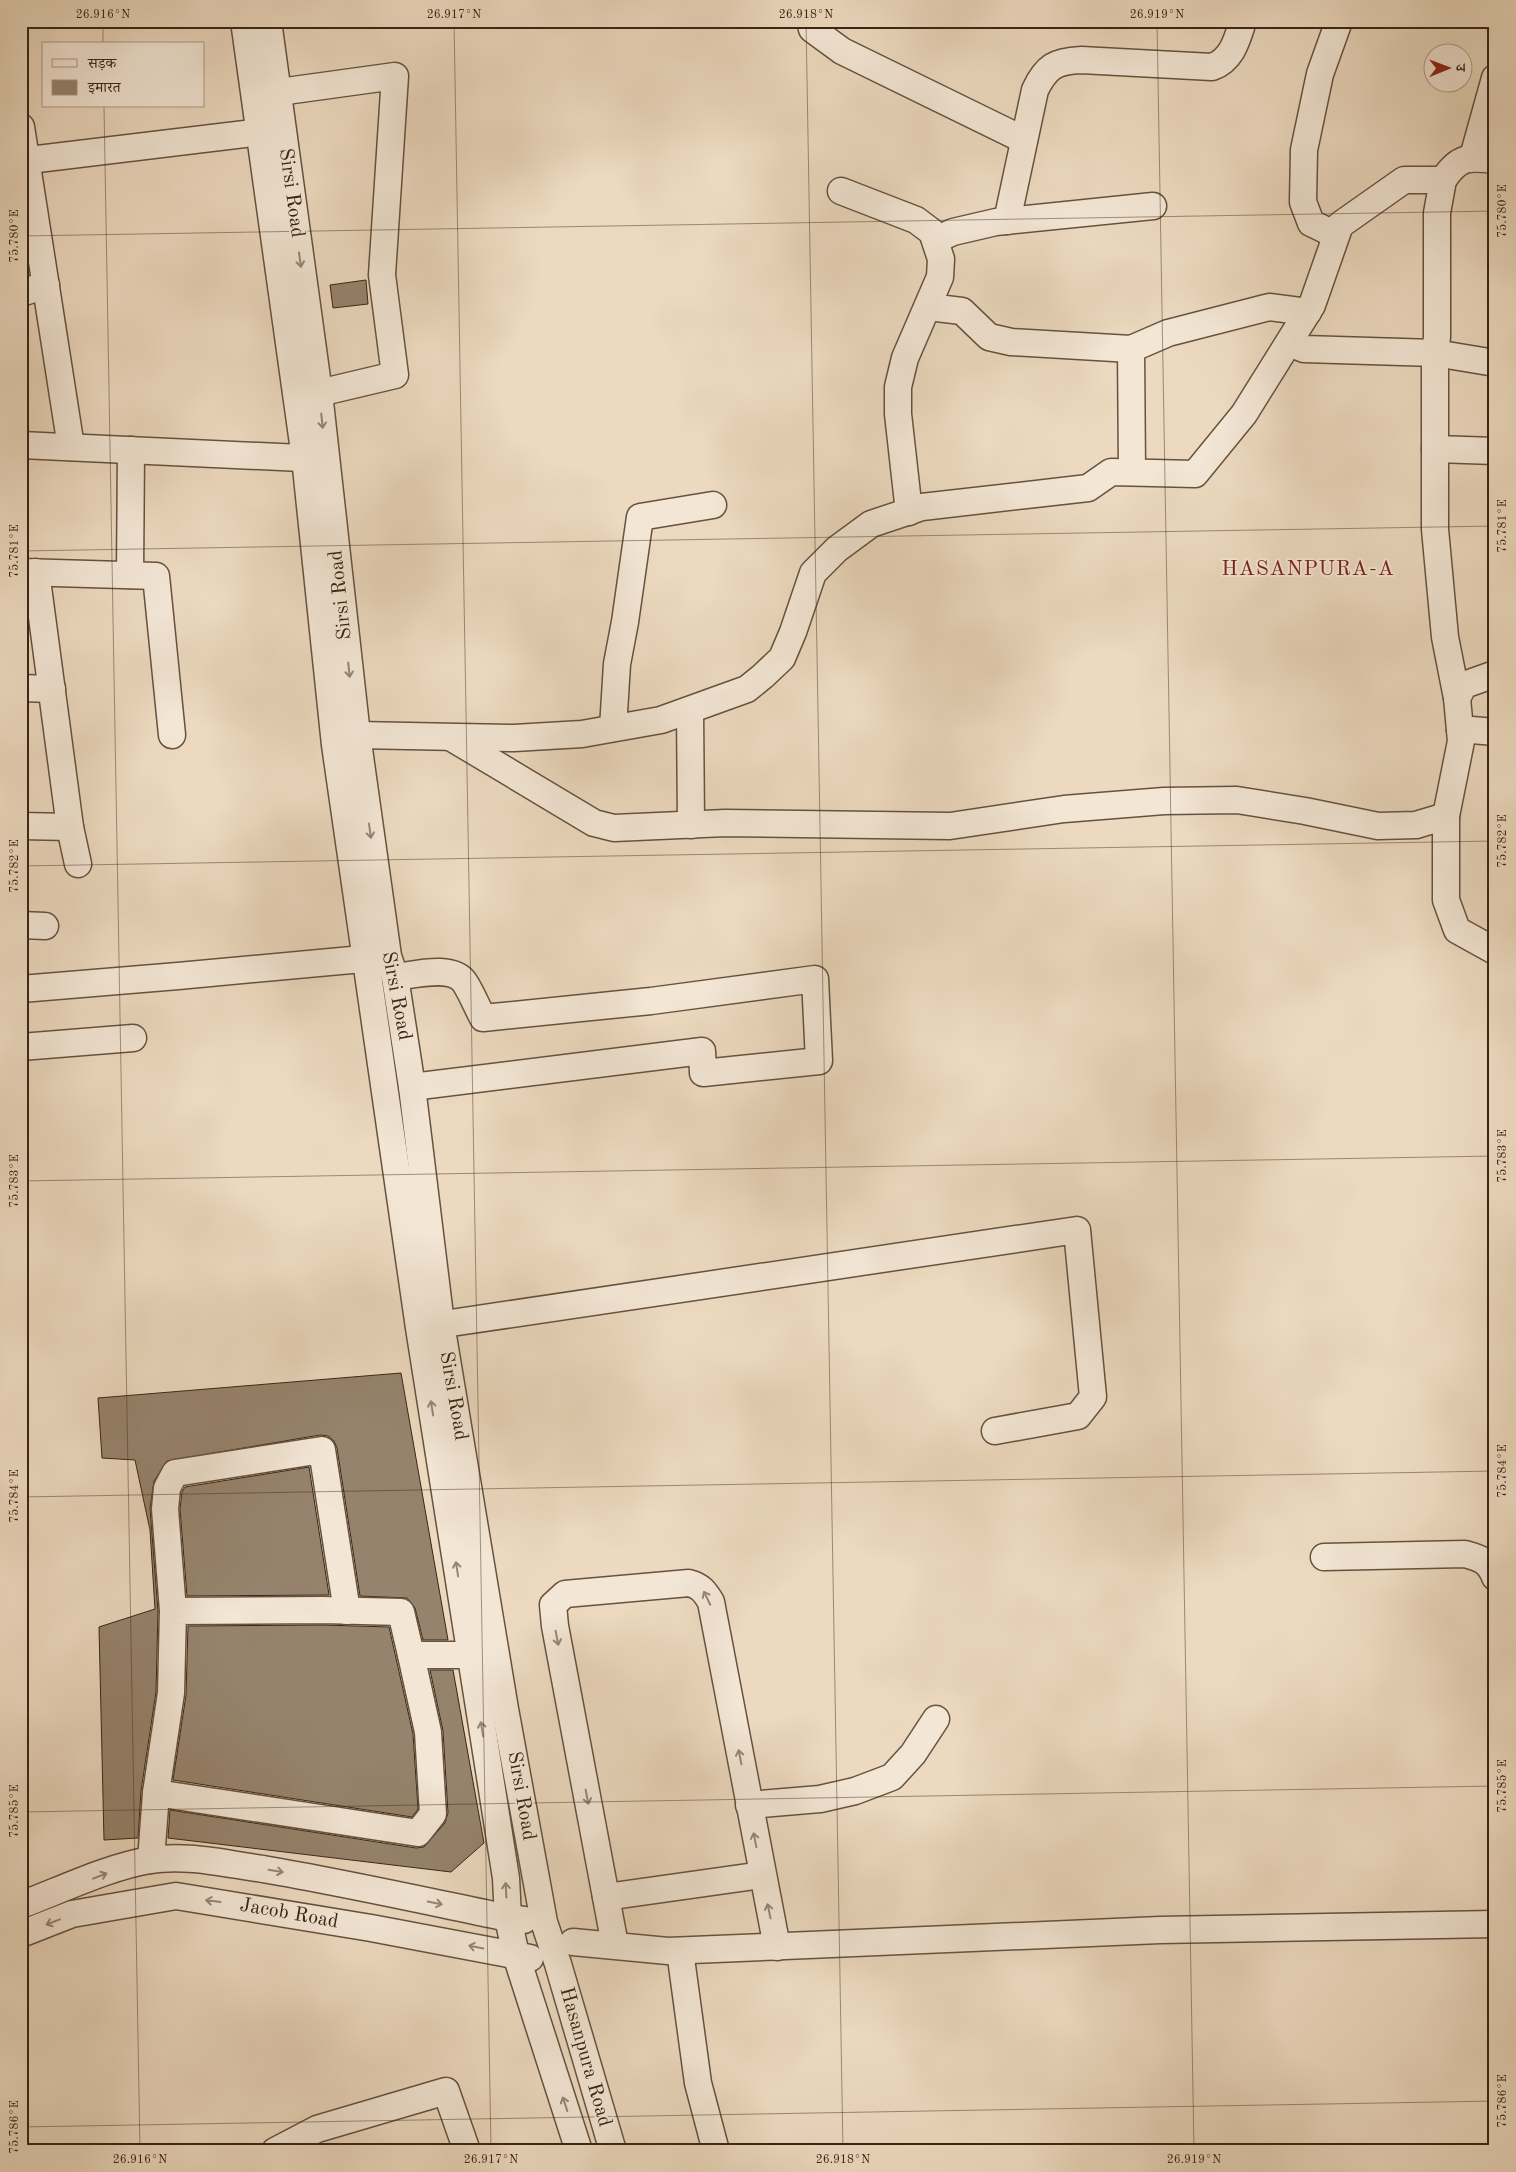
<svg xmlns="http://www.w3.org/2000/svg" width="1516" height="2172" font-family="'Old Standard TT','Noto Serif Devanagari',serif">
  <rect width="100%" height="100%" fill="#ecd9bf"/>
  <filter id="stains"><feTurbulence type="fractalNoise" baseFrequency=".004" numOctaves="4"/><feColorMatrix values="0 0 0 0 .2 0 0 0 0 .09 0 0 0 0 .02 0 0 0 .5 -.17"/></filter>
  <radialGradient id="worn" r=".72"><stop offset=".6" stop-color="#630" stop-opacity="0"/><stop offset="1" stop-color="#630" stop-opacity=".3"/></radialGradient>
  <g fill="#96836d" stroke="#392514">
    <polygon points="366,280 368,304 333,308 330,285"/>
    <polygon points="401,1373 448,1640 423,1640 415,1608 407,1598 360,1596 337,1448 334,1441 328,1436 320,1435 167,1461 154,1481 150,1508 158,1611 156,1692 141,1791 138,1838 104,1840 99,1627 155,1609 150,1530 135,1460 102,1458 98,1398"/>
    <polygon points="309,1467 329,1595 187,1596 180,1509 182,1492 185,1487"/>
    <polygon points="323,1625 389,1627 413,1734 418,1809 412,1817 173,1780 186,1695 188,1626"/>
    <polygon points="430,1670 453,1670 484,1843 451,1872 168,1838 170,1810 416,1848 424,1847 445,1823 448,1813 443,1731"/>
  </g>
  <g fill="none" stroke-linecap="round" stroke-linejoin="round">
    <defs>
      <g id="minor">
        <polyline points="244,21 305,458 335,745 419,1328 506,1878 508,1918 516,1955 579,2151"/>
        <polyline points="268,21 319,393 357,735 388,956 395,977 412,1087 441,1324 505,1709 544,1922 558,1964 613,2151"/>
        <polyline points="810,21 812,29 842,51 1024,140"/>
        <polyline points="279,92 395,76 382,275 395,375 319,393"/>
        <polyline points="21,127 71,447"/>
        <polyline points="1473,157 1495,78"/>
        <polyline points="21,161 277,130"/>
        <polyline points="1443,180 1437,213 1437,337 1435,353 1435,529 1445,637 1457,698"/>
        <polyline points="841,191 916,220 932,232 941,259 940,277 905,358 898,387 898,414 909,512"/>
        <path d="M1007 221 1035 90C1046 67 1055 61 1081 60L1212 67C1232 60 1237 40 1243 21"/>
        <polyline points="1336,235 1311,223 1303,202 1304,150 1320,74 1339,21"/>
        <polyline points="936,240 953,232 996,222 1153,206"/>
        <polyline points="21,293 46,285"/>
        <polyline points="928,307 962,311 989,337 1011,342 1131,349 1168,333 1269,307 1308,312"/>
        <polyline points="1289,343 1304,349 1435,353 1495,363"/>
        <polyline points="1131,349 1132,472"/>
        <polyline points="21,445 323,459"/>
        <polyline points="1435,449 1495,451"/>
        <polyline points="21,572 156,576 172,735"/>
        <polyline points="130,575 131,450"/>
        <polyline points="1495,674 1464,685 1457,698 1461,741 1446,816 1446,900 1457,930 1495,951"/>
        <polyline points="21,688 52,689"/>
        <polyline points="690,710 691,825"/>
        <polyline points="613,728 617,664 625,622 640,517 713,505"/>
        <polyline points="1460,729 1495,732"/>
        <path d="M357 735 514 738 582 734 661 720 747 689 763 676 782 658 793 632 813 573 837 549 871 524 922 507 1088 488 1111 472 1195 474 1244 414 1312 305 1340 225 1404 180H1443C1459 156 1468 157 1495 160"/>
        <polyline points="452,738 594,823 614,828 725,823 950,826 1064,809 1164,801 1237,800 1305,811 1378,826 1416,825 1446,816"/>
        <polyline points="21,826 70,827 36,572"/>
        <polyline points="70,827 78,864"/>
        <polyline points="21,925 45,926"/>
        <path d="M395 977C414 975 453 964 465 983 472 994 477 1007 483 1018L651 1001 815 979 819 1061 703 1073 702 1051 412 1087"/>
        <polyline points="21,989 178,976 384,957"/>
        <polyline points="21,1047 133,1038"/>
        <polyline points="424,1327 1077,1230 1093,1397 1078,1416 995,1431"/>
        <path d="M1324 1557 1465 1554C1480 1558 1489 1561 1495 1577"/>
        <polyline points="173,1611 165,1509 167,1488 175,1473 322,1450 347,1611"/>
        <polyline points="156,1793 418,1833 433,1814 428,1732 411,1655 470,1655"/>
        <polyline points="749,1805 820,1799 855,1791 892,1777 913,1754 936,1719"/>
        <polyline points="151,1860 156,1793 171,1693 173,1611 323,1610 401,1612 411,1655"/>
        <polyline points="606,1897 762,1875"/>
        <path d="M21 1905C61 1890 108 1867 150 1860 186 1854 227 1864 263 1869 345 1883 426 1901 508 1918L524 1920"/>
        <polyline points="21,1934 72,1914 176,1896 371,1928 530,1958"/>
        <polyline points="573,1942 668,1951 1160,1930 1495,1924"/>
        <path d="M615 1945 555 1626 553 1605 565 1594 689 1583C701 1586 705 1592 711 1602L777 1947"/>
        <polyline points="680,1951 698,2083 716,2151"/>
        <polyline points="275,2151 317,2129 446,2091 467,2151"/>
      </g>
    </defs>
    <use href="#minor" stroke="#66523f" stroke-width="29"/>
    <use href="#minor" stroke="#f3e6d5" stroke-width="26"/>
  </g>
  <defs><path id="oneway-shaft" d="M-6 0H5M1.5-3L5.5 0L1.5 3" fill="none" stroke-width="1.6" stroke-linecap="round" stroke-linejoin="round" transform="scale(1.25)"/></defs>
  <g stroke="#968674">
    <use href="#oneway-shaft" transform="translate(300 260) rotate(82)"/>
    <use href="#oneway-shaft" transform="translate(322 421) rotate(84)"/>
    <use href="#oneway-shaft" transform="translate(349 670) rotate(84)"/>
    <use href="#oneway-shaft" transform="translate(370 831) rotate(82)"/>
    <use href="#oneway-shaft" transform="translate(432 1408) rotate(-99)"/>
    <use href="#oneway-shaft" transform="translate(457 1569) rotate(-99)"/>
    <use href="#oneway-shaft" transform="translate(707 1598) rotate(-116)"/>
    <use href="#oneway-shaft" transform="translate(557 1638) rotate(79)"/>
    <use href="#oneway-shaft" transform="translate(482 1729) rotate(-99)"/>
    <use href="#oneway-shaft" transform="translate(740 1757) rotate(-101)"/>
    <use href="#oneway-shaft" transform="translate(587 1797) rotate(79)"/>
    <use href="#oneway-shaft" transform="translate(755 1840) rotate(-101)"/>
    <use href="#oneway-shaft" transform="translate(276 1871) rotate(9)"/>
    <use href="#oneway-shaft" transform="translate(100 1876) rotate(-21)"/>
    <use href="#oneway-shaft" transform="translate(506 1890) rotate(-93)"/>
    <use href="#oneway-shaft" transform="translate(213 1901) rotate(-173)"/>
    <use href="#oneway-shaft" transform="translate(435 1903) rotate(12)"/>
    <use href="#oneway-shaft" transform="translate(769 1911) rotate(-102)"/>
    <use href="#oneway-shaft" transform="translate(53 1922) rotate(159)"/>
    <use href="#oneway-shaft" transform="translate(476 1947) rotate(-169)"/>
    <use href="#oneway-shaft" transform="translate(565 2104) rotate(-108)"/>
  </g>
  <path fill="none" stroke="#392514" stroke-width="1" stroke-opacity="0.45" d="M103 21V44M454 21 491 2151M806 21 843 2151M1157 21 1194 2151M104 106 140 2151M21 236 1495 211M21 551 1495 526M21 866 1495 841M21 1181 1495 1156M21 1497 1495 1471M21 1812 1495 1786M21 2127 1495 2101"/>
  <g text-anchor="middle" dominant-baseline="central" stroke-width="4" stroke-linejoin="round" paint-order="stroke">
    <g font-size="20" fill="#392514" stroke="#f3e6d5">
      <text transform="translate(291 193) rotate(82)">Sirsi Road</text>
      <text transform="translate(341 595) rotate(-96)">Sirsi Road</text>
      <text transform="translate(396 996) rotate(79)">Sirsi Road</text>
      <text transform="translate(453 1396) rotate(80)">Sirsi Road</text>
      <text transform="translate(521 1796) rotate(80)">Sirsi Road</text>
      <text transform="translate(289 1914) rotate(10)">Jacob Road</text>
      <text transform="translate(585 2057) rotate(74)">Hasanpura Road</text>
    </g>
    <g font-size="21" letter-spacing="1" fill="#7a1f14" stroke="#f3e6d5">
      <text x="1308" y="569">HASANPURA-A</text>
    </g>
  </g>
  <rect width="1516" height="2172" fill="none" stroke="#ecd9bf" stroke-width="55"/>
  <rect x="42" y="42" width="162" height="65" fill="#f3e6d5" stroke="#a99988"/>
  <rect x="52" y="59" width="25" height="8" fill="#f3e6d5" stroke="#a99988"/>
  <text x="88" y="68" font-size="15" fill="#392514">सड़क</text>
  <rect x="52" y="80" width="25" height="15" fill="#96836d" stroke="#a99988"/>
  <text x="88" y="92" font-size="15" fill="#392514">इमारत</text>
  <g transform="translate(1448 68) rotate(89)"><circle r="24" fill="#f3e6d5" stroke="#a99988"/>
  <path d="M0-4L9 19L0 12L-9 19Z" fill="#8f2418"/>
  <text y="-8" font-size="14" font-weight="bold" text-anchor="middle" fill="#392514">उ</text>
  </g>
  <rect x="28" y="28" width="1460" height="2116" fill="none" stroke="#392514" stroke-width="2"/>
  <g font-size="12" text-anchor="middle" fill="#392514">
    <text x="103" y="18">26.916°N</text>
    <text x="454" y="18">26.917°N</text>
    <text x="806" y="18">26.918°N</text>
    <text x="1157" y="18">26.919°N</text>
    <text transform="translate(1502 211) rotate(-90)" y="4">75.780°E</text>
    <text transform="translate(14 236) rotate(-90)" y="4">75.780°E</text>
    <text transform="translate(1502 526) rotate(-90)" y="4">75.781°E</text>
    <text transform="translate(14 551) rotate(-90)" y="4">75.781°E</text>
    <text transform="translate(1502 841) rotate(-90)" y="4">75.782°E</text>
    <text transform="translate(14 866) rotate(-90)" y="4">75.782°E</text>
    <text transform="translate(1502 1156) rotate(-90)" y="4">75.783°E</text>
    <text transform="translate(14 1181) rotate(-90)" y="4">75.783°E</text>
    <text transform="translate(1502 1471) rotate(-90)" y="4">75.784°E</text>
    <text transform="translate(14 1496) rotate(-90)" y="4">75.784°E</text>
    <text transform="translate(1502 1786) rotate(-90)" y="4">75.785°E</text>
    <text transform="translate(14 1811) rotate(-90)" y="4">75.785°E</text>
    <text transform="translate(1502 2101) rotate(-90)" y="4">75.786°E</text>
    <text transform="translate(14 2127) rotate(-90)" y="4">75.786°E</text>
    <text x="140" y="2163">26.916°N</text>
    <text x="491" y="2163">26.917°N</text>
    <text x="843" y="2163">26.918°N</text>
    <text x="1194" y="2163">26.919°N</text>
  </g>
  <rect width="100%" height="100%" filter="url(#stains)"/>
  <rect width="100%" height="100%" fill="url(#worn)"/>
</svg>
